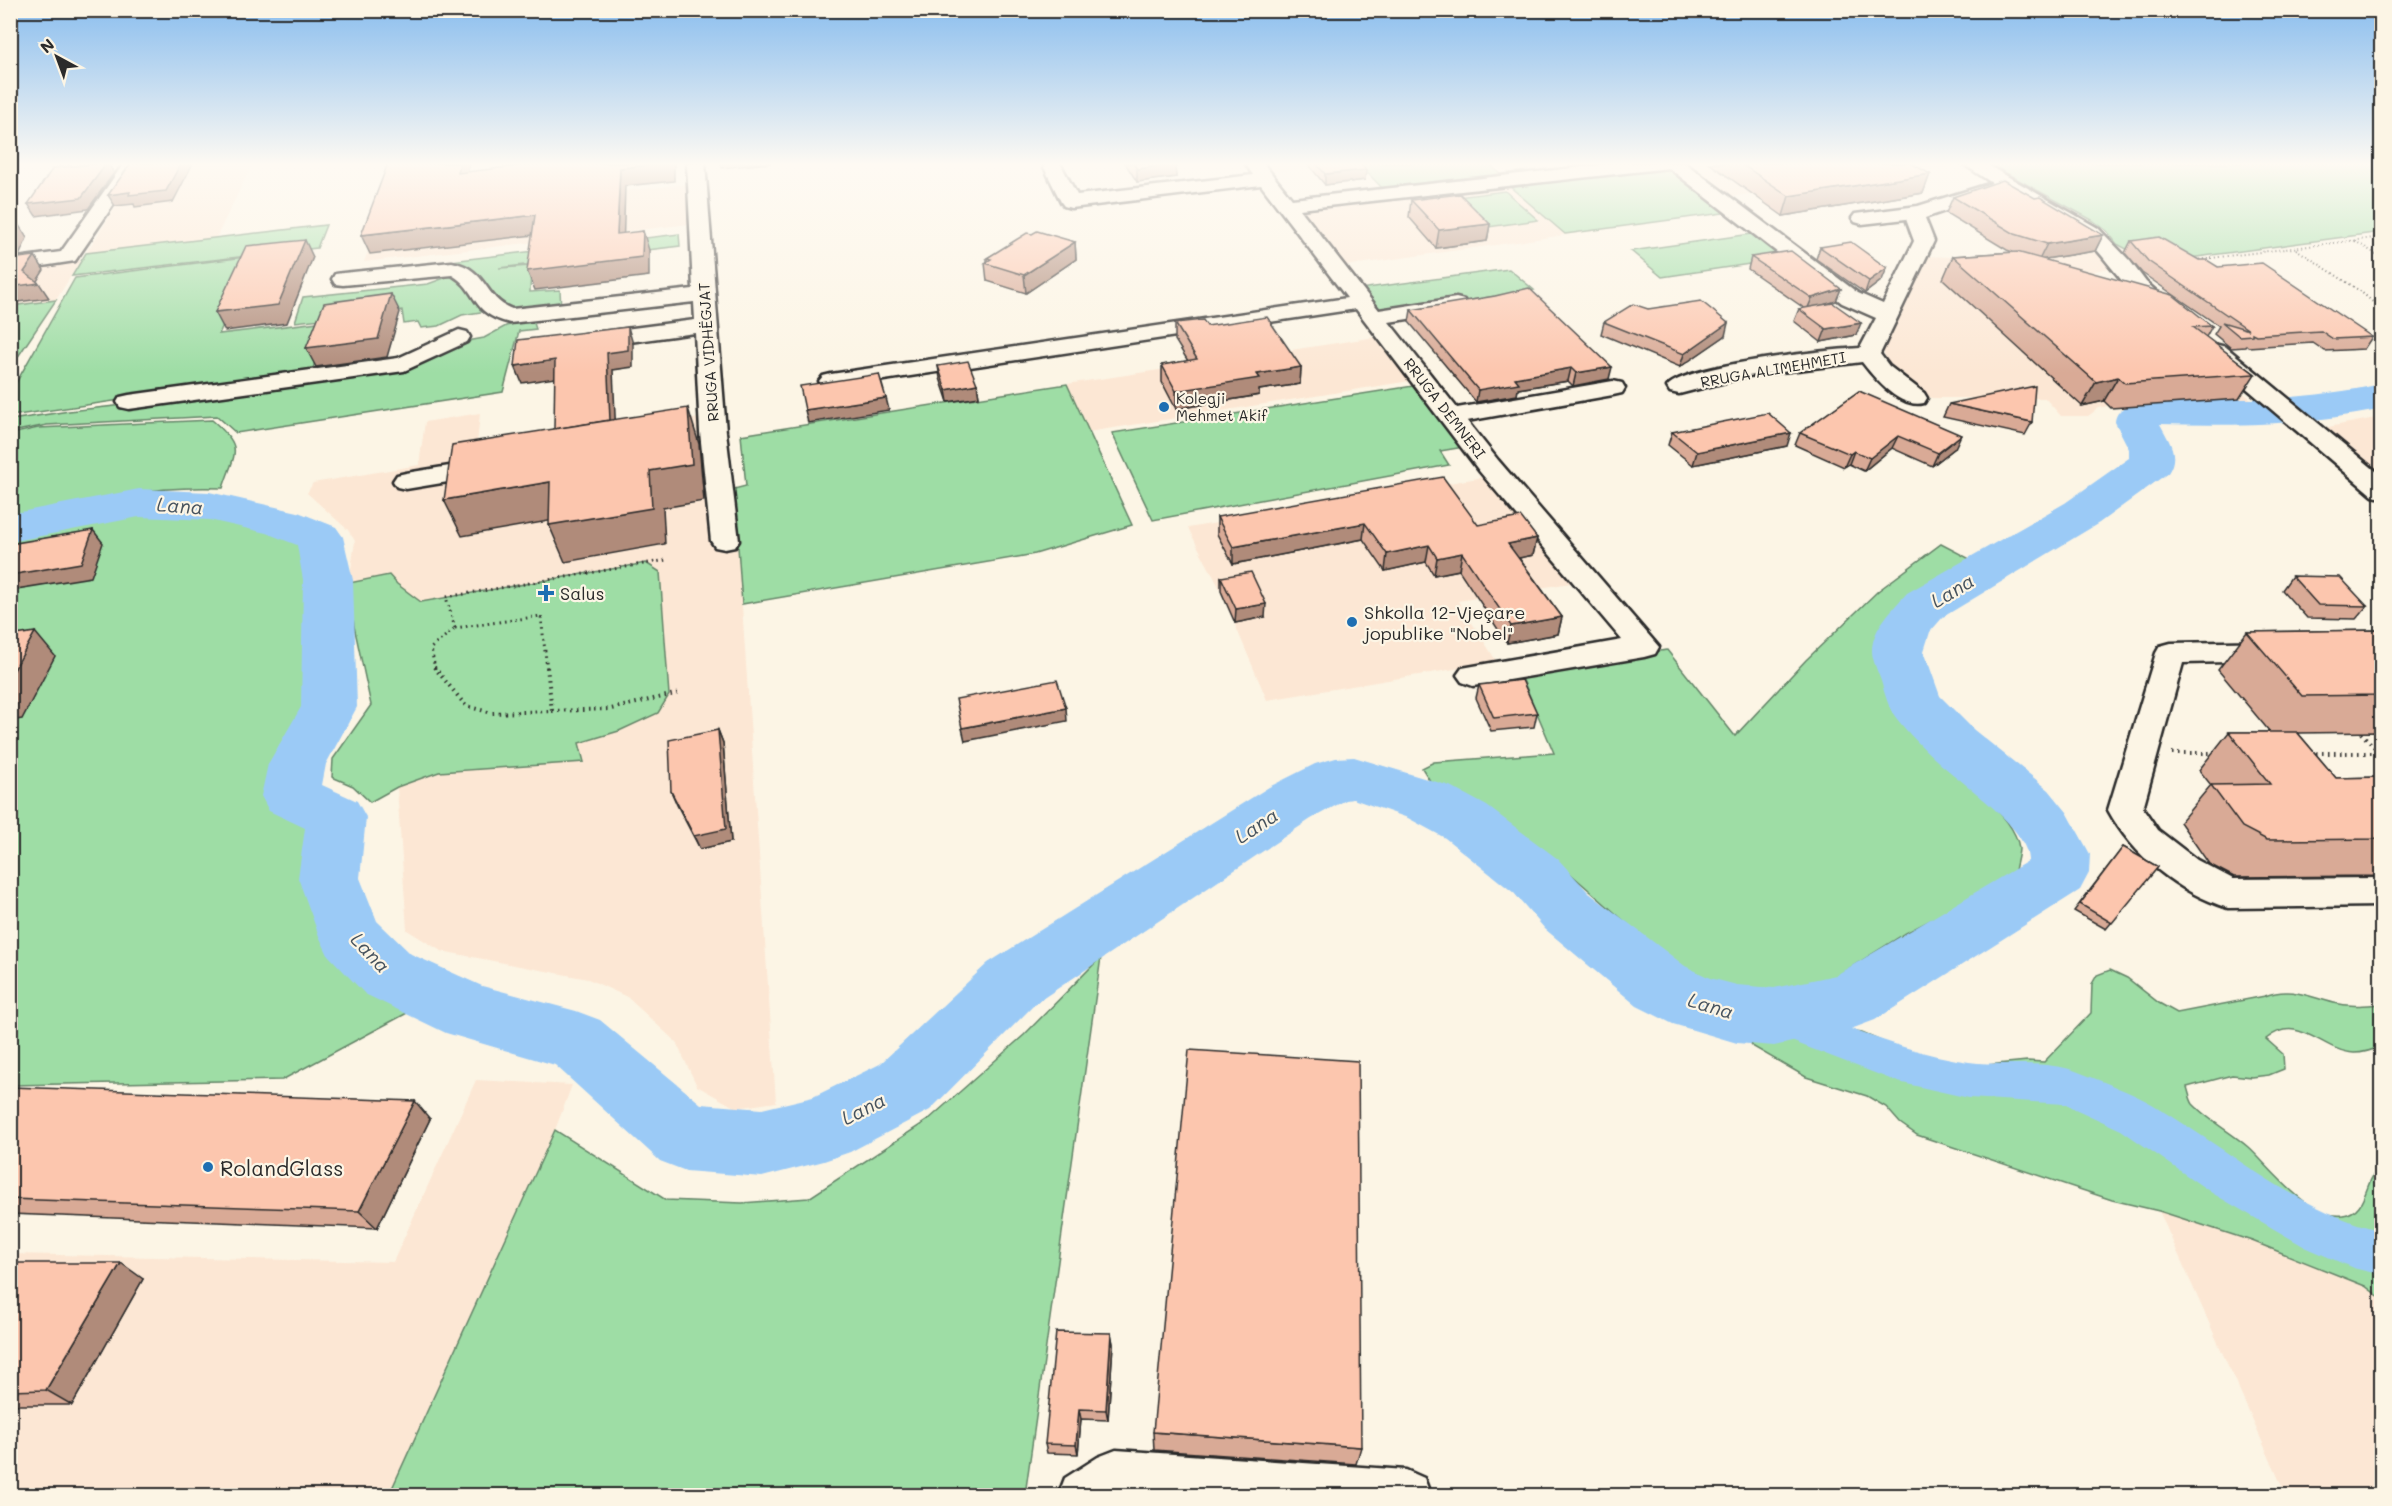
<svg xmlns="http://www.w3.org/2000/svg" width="2392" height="1506" font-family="Mali,sans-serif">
  <rect width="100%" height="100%" fill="#fcf5e5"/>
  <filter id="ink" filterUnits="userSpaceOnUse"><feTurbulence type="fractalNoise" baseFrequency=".0167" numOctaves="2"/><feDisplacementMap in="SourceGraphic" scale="12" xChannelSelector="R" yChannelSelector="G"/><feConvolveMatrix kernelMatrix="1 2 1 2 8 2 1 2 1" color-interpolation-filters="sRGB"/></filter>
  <g filter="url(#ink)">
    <g fill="#fce7d4">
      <polygon points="144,163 253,163 216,238 86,253"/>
      <polygon points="1264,163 1352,163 1272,172"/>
      <polygon points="1682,163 1951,163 1957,166 1729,197"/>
      <polygon points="1672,166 1731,212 1344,266 1299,209"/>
      <polygon points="686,184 690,224 364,262 372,241 459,210"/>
      <polygon points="1964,224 2089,240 2114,267 2094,271 2252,400 2116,404 2099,408 2088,416 2061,416 2045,398 1932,398 1920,394 1891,371 1882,348 1924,256 1953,257 1979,265 2026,262"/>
      <polygon points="81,260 56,300 11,306 10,269"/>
      <polygon points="1376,337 1410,381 1088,432 1067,384"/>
      <polygon points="699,368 728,489 734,489 776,1102 736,1108 697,1086 676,1042 627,997 588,979 441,951 407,930 397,788 370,802 353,786 332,777 333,759 371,705 354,626 349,583 355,541 348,530 307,493 313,483 419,465 425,422 480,413 476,454 699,418"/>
      <polygon points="2381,417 2381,475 2323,428"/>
      <polygon points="1484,477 1571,583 1458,601 1497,662 1267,700 1218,585 1188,528"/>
      <polygon points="476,1080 572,1085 555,1130 389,1495 11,1496 11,1254 393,1262"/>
      <polygon points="2159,1211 2252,1241 2366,1286 2381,1298 2381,1495 2286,1495"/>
    </g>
    <g fill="#9edda5" stroke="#648468" stroke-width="1.5">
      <polygon points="1358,163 1488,163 1505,178 1385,191"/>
      <polygon points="1988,163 2381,163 2381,232 2182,259 2132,252 2117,244 2107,231 2092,220"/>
      <polygon points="1672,166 1731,212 1565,234 1508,185"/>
      <polygon points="1505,191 1538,220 1488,227 1457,197"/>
      <polygon points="326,225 317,248 72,276 86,253"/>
      <polygon points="1758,233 1790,258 1662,277 1631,251"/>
      <polygon points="679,234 680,246 499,268 531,266 530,292 560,290 561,309 508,312 451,261"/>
      <polygon points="254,256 219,334 327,321 312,372 11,416 11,392 75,278"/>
      <polygon points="1509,269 1534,290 1381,314 1359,289"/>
      <polygon points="458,273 487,311 462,315 439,326 421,328 418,322 404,324 402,310 295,322 303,297 428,284"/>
      <polygon points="56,300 11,367 11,306"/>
      <polygon points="522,322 534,323 536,329 519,331 503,392 236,433 217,416 47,425 11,432 11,420 69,411 207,396 400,367 451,344 484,338 506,326"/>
      <polygon points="1067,384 1132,525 1035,554 742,604 734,489 746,486 741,435"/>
      <polygon points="1413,386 1464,447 1440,451 1449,465 1153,520 1112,433"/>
      <path d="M212 420C245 448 235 451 223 488 191 487 160 488 129 494 89 501 51 515 11 520V434L38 428Z"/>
      <path d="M160 512C210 515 265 520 308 546L314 570 312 587 317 705 276 798 318 823 316 876 338 940 367 976 409 1012 282 1080 11 1085 10 538 132 513Z"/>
      <path d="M1941 544 1970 559 1908 604 1880 633C1885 703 1935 746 1980 792 1994 807 2016 826 2019 848 2019 855 2016 864 2015 871L1996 886 1906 933 1818 988 1763 993 1730 989 1701 980 1679 969 1557 862 1514 830 1435 789 1422 768 1434 762 1554 753 1520 673 1667 650 1735 736 1806 660 1878 591Z"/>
      <polygon points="646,563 660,572 669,695 658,713 619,731 579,743 584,762 439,772 397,787 370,802 353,786 332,777 333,759 371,705 354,626 349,583 389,575 397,584 421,602"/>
      <polygon points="1101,957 1025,1495 389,1495 555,1130 666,1200 742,1203 809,1198 928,1120 1024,1035"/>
      <path d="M2110 970 2127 978 2159 1003 2177 1013 2265 996C2291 986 2309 997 2334 1003 2350 1007 2366 1005 2381 1004V1046C2373 1050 2363 1053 2354 1053 2321 1051 2299 1012 2266 1039L2283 1054 2284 1069 2269 1075 2252 1077 2232 1075 2187 1087C2189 1093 2190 1100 2193 1104 2209 1121 2231 1132 2248 1147 2270 1167 2309 1220 2343 1215 2365 1212 2364 1189 2374 1174L2381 1172V1298L2365 1286 2252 1241 2159 1211 2112 1200 1917 1135 1900 1123 1886 1107 1867 1096 1806 1077 1752 1046 1747 1031 1760 1024 1776 1023 1811 1031 1844 1030 1862 1033 1900 1049 1958 1065 1976 1066 2027 1061 2044 1062 2091 1013 2092 984 2097 975Z"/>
    </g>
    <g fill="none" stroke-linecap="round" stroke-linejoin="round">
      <path fill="#9bcaf6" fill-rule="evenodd" d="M1774 1000C1838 1023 1901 1052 1969 1062 2005 1067 2047 1059 2081 1073 2104 1082 2130 1092 2152 1104 2227 1148 2295 1210 2382 1231V1275L2353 1268 2305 1247 2212 1193 2121 1130 2064 1104 1969 1098 1898 1082 1760 1029 1754 1017 1760 1005Z"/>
      <path fill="#9bcaf6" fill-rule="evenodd" d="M2382 384V409C2308 425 2235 426 2160 424 2169 441 2180 455 2168 473L2099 523 1943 617 1930 632 1924 651 1940 696 1974 730 2049 790 2067 812 2090 854 2089 873 2080 890 1875 1020 1851 1029 1774 1046 1737 1043 1673 1024 1637 1006 1545 929 1514 893 1445 838 1408 818 1353 799 1346 800 1311 819 1036 1003 930 1110 850 1152 824 1161 762 1177 686 1171 660 1161 555 1065 446 1033 365 994 328 955 319 936 298 878 305 828 269 811 261 796 268 764 301 707 303 580 297 545 266 533 209 520 139 517 10 542V514L139 489 209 492 298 512 336 527 343 537 353 580 357 707 326 764 322 785 357 801 366 817 360 878 377 921 411 954 482 986 576 1011 600 1020 701 1104 762 1109 813 1097 880 1064 988 963 1269 787 1315 764 1336 758 1354 757 1450 786 1487 806 1558 859 1589 893 1685 966 1710 978 1737 985 1774 988 1836 975 2028 861C2030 828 1957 780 1935 759 1922 747 1908 733 1897 719 1888 708 1885 694 1881 681 1878 672 1872 660 1872 651 1872 628 1893 609 1907 593L2065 503 2129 458V449L2115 422C2116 406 2137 401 2151 399 2174 395 2214 400 2239 399 2287 399 2334 394 2382 384Z"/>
      <defs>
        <g id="minor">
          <polygon points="124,163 142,163 75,261 10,271 10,259 61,252"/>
          <path d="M687 163H705L726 432 739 541 735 547 725 549 715 547 711 541 700 432 695 333 586 348 578 346 575 341 578 336 586 334 695 320 694 302 510 323C469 313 479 291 452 275L343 285 335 284 332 279 335 274 343 273 452 262C489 270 483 298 512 309L693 289Z"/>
          <path d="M1042 163H1060L1077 195 1253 175 1245 163H1263L1292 199 1618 163H1685L1858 293 1883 304 1914 241 1906 219 1862 224 1855 222 1852 218 1855 214 1918 206 1992 183 1962 163H1984L2098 228 2130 261 2146 282 2181 313 2178 318C2145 326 2108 255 2083 236 2059 218 2029 204 2003 189L2001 192 1925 218 1934 241 1880 354 1889 366 1924 393 1927 398 1924 403C1900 409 1875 379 1862 362L1748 376 1679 394 1670 392 1667 387C1682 365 1828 350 1860 348L1876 318 1842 303 1669 168 1300 209 1379 310 1456 298 1464 300 1467 305 1464 310 1389 322 1457 408 1613 381 1622 383 1625 388 1622 393 1613 395 1467 421 1498 460 1659 647 1655 654 1644 657 1473 686 1462 682 1457 675 1462 668 1622 640 1480 472 1356 309 831 388 823 386 819 381 823 376 831 374 1347 298 1261 185 1071 208 1064 206 1061 202Z"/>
          <polygon points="459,330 467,332 470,337 467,342 404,371 129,409 120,407 117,402 120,397 129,395 398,358"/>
          <polygon points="2218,345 2226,347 2382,476 2382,498 2373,496 2210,357 2206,352 2210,347"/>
          <polygon points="493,459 502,461 506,467 502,473 406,489 397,487 393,481 397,475 406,473"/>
          <path d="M2275 641 2286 644 2290 651 2286 658 2275 661 2183 663 2143 808 2158 830 2197 860 2233 879 2382 878V906L2228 908C2178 892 2133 856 2108 810L2156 653 2160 646 2171 643Z"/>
          <polygon points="1116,1450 1406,1470 1424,1478 1431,1496 1058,1496 1065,1478 1098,1457"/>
        </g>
      </defs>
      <use href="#minor" stroke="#2b2b2b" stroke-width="5"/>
      <g stroke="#2b2b2b" stroke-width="2" stroke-dasharray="1 3" stroke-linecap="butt">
        <polyline points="2355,241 2382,258"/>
        <polyline points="2296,249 2360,291 2381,309"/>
        <polyline points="2195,260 2382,237"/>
      </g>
      <g stroke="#2b2b2b" stroke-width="3" stroke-dasharray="1.5 4" stroke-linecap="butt">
        <polyline points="455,628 446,597 667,560"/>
        <polyline points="455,628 541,616 547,669"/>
        <polyline points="435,669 431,648 455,628"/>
      </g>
      <g stroke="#2b2b2b" stroke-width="4" stroke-dasharray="1.5 4.5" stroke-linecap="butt">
        <polyline points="434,667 466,706 492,713 552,711 547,667"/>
        <polyline points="552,711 611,709 679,693"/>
        <polyline points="2361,733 2381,754"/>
        <polyline points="2172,753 2216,753"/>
        <polyline points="2310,753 2381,753"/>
      </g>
      <use href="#minor" fill="#fcf5e5" fill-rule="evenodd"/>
    </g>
    <g fill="#d9aa96" stroke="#2b2b2b" stroke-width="1.5">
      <polygon points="1125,163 1174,163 1176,177 1137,182"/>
      <polygon points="1307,163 1360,163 1366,170 1365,180 1325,185"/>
      <polygon points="1709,163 1911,163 1930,174 1923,193 1783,216"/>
      <polygon points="1953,197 2035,198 2103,235 2095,251 2044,259 2212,326 2206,337 2255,374 2239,399 2111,408 2104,401 2082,406 1943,279 1953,256 2013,252 2007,250 1946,213"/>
      <polygon points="1411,200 1490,224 1487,241 1436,248 1409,217"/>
      <polygon points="1032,234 1075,242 1076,259 1026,293 987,281 985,263 987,262 987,258"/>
      <polygon points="2131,241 2199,260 2218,267 2372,337 2364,349 2325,351 2313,343 2248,347 2246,345 2245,347 2231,348 2214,334 2219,326 2142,273 2125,253"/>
      <polygon points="1820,247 1882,280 1865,293 1816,259"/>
      <polygon points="1751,257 1836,301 1830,303 1856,335 1821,342 1794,321 1799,309 1804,308 1748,269"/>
      <polygon points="1648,309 1725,336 1680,367 1601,334 1604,322"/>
      <polygon points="1411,310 1609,379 1573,386 1568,381 1518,389 1517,395 1476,402 1409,322"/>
      <polygon points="1175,323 1207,326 1301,367 1300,384 1259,390 1259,395 1176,409 1162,382 1162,365 1188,361 1175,340"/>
      <polygon points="938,366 977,384 979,397 948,402 940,378"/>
      <polygon points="1859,391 1955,448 1932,466 1892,448 1864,471 1849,464 1844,467 1795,445 1800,433"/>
      <polygon points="1949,404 2032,422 2025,435 1943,417"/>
      <polygon points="1672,432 1787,446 1693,465 1668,445"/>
      <polygon points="1217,517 1478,525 1537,538 1533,555 1519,558 1562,617 1558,634 1507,643 1459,570 1434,575 1426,562 1385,571 1363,539 1233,564 1217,534"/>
      <polygon points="2292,576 2367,606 2356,619 2307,618 2282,590"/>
      <polygon points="1221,577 1265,617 1235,623 1221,591"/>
      <polygon points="2382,630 2382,733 2380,732 2298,733 2336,778 2382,777 2382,876 2234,877 2209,864 2180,822 2211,785 2199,770 2229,732 2270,732 2218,670 2247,632"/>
      <polygon points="1479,685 1537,713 1534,727 1491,731 1476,698"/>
      <polygon points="718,730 723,743 731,842 700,849 677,805 671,791"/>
      <polygon points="2123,847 2158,867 2106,929 2074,911"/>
      <polygon points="10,1087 430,1119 377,1228 10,1214"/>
      <polygon points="10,1263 143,1279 72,1405 10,1405"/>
      <polygon points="1111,1333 1113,1344 1108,1420 1081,1419 1078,1454 1047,1453 1045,1444"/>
      <polygon points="1153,1432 1361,1447 1356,1464 1154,1450"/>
    </g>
    <g fill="#b08b7a" stroke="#2b2b2b" stroke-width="1.5">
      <polygon points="108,163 114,173 88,209 36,216 28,204"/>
      <polygon points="181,163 190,163 192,165 173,202 135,207 134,204 115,206 108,195"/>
      <polygon points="460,163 469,163 465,191 458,173"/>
      <polygon points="669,163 674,163 674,181 625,186 623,253 617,234 620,168"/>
      <polygon points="721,163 771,163 722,168"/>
      <polygon points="1175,164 1176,177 1137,182 1137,169"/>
      <polygon points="1366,170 1365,180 1325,185 1325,174"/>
      <polygon points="1930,174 1923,193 1783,216 1789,196"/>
      <polygon points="535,215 542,234 370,254 361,235"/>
      <polygon points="18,224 27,238 19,256 10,257 10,239"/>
      <polygon points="1490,224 1487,241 1436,248 1439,230"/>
      <polygon points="643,231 649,250 649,276 535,290 527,271"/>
      <polygon points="2103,235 2095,251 2039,260 2047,244"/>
      <polygon points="305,240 313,257 287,323 225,331 215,312"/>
      <polygon points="1075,242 1076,259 1026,293 1024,275"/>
      <polygon points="35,256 44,270 35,284 39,283 49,298 10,303 10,287 24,272"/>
      <polygon points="1887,268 1882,280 1865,293 1869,281"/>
      <polygon points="1841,289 1836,301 1807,310 1812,298"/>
      <polygon points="391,294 400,312 387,357 316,367 306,348"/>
      <polygon points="1728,323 1725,336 1680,367 1684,354"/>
      <polygon points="1861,323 1856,335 1821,342 1826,329"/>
      <polygon points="628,327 633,344 633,367 613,370 616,437 561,446 607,353"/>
      <polygon points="555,360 562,377 522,383 515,366"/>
      <polygon points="1301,367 1300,384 1259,390 1259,395 1176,409 1176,391 1257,374"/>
      <polygon points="1612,367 1609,379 1573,386 1576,373"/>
      <polygon points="1571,368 1568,381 1518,389 1517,395 1476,402 1478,390 1515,378"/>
      <polygon points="2118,377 2104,401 2082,406 2096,382"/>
      <polygon points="977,384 979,397 948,402 946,390"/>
      <polygon points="886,398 889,410 808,423 805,410"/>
      <polygon points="688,408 699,444 704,501 663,508 665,544 565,562 549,525 650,471"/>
      <polygon points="1791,433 1787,446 1693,465 1697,452"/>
      <polygon points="1961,435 1955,448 1932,466 1938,453"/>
      <polygon points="1898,436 1892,448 1864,471 1870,458"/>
      <polygon points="1854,451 1849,464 1844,467 1850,454"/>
      <polygon points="550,482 566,518 462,536 444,500"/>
      <polygon points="1365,523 1363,539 1233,564 1233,547"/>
      <polygon points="93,530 103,543 91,577 10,590 10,575"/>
      <polygon points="1537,538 1533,555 1505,561 1508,544"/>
      <polygon points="1429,545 1426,562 1385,571 1387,554"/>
      <polygon points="1462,553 1459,570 1434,575 1437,558"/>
      <polygon points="1266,604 1265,617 1235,623 1236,609"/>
      <polygon points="1562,617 1558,634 1507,643 1511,626"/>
      <polygon points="35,632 55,656 22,719 16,720 10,732 10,677"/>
      <polygon points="1066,708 1067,721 965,741 962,728"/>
      <polygon points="718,730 723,743 731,842 700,849 694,836"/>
      <polygon points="415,1101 430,1119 377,1228 359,1211"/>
      <polygon points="121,1263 143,1279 72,1405 46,1390"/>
      <polygon points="1111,1333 1113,1344 1108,1420 1106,1410"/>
      <polygon points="1079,1409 1081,1419 1078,1454 1076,1445"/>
    </g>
    <g fill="#fcc6ae" stroke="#2b2b2b" stroke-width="1.5">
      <polygon points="103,163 107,163 81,198 28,204 53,168"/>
      <polygon points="131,163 181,163 166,191 129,195 130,192 108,195"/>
      <polygon points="388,163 460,163 458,173 542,163 669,163 620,168 617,234 643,231 642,257 527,271 535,215 361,235"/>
      <polygon points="1133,163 1174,163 1175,164 1137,169"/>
      <polygon points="1316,163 1360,163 1366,170 1325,174"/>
      <polygon points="1740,163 1911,163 1930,174 1789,196"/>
      <polygon points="2003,180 2035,198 2040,197 2103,235 2047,244 2015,234 1953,197"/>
      <polygon points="1460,194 1490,224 1439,230 1411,200"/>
      <polygon points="18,224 10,239 10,225"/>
      <polygon points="1037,231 1075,242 1024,275 985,263 991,259 987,258 1027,233 1032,234"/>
      <polygon points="2159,237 2199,260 2207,260 2218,267 2262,263 2372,337 2333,339 2321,331 2256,335 2252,333 2252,335 2239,336 2222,322 2249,330 2148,261 2131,241"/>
      <polygon points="305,240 278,305 215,312 246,246"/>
      <polygon points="1851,242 1887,268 1869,281 1820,247"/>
      <polygon points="1791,251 1841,289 1812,298 1751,257"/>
      <polygon points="2017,252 2173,295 2212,326 2193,327 2255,374 2125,383 2118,377 2096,382 1953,256"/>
      <polygon points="35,256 24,272 39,283 10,287 10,259"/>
      <polygon points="1529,288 1612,367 1576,373 1571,368 1515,378 1519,383 1478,390 1411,310 1495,296"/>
      <polygon points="391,294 378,339 306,348 324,303"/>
      <polygon points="1701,301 1728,323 1684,354 1604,322 1633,304 1648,309"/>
      <polygon points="1833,303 1861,323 1826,329 1799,309"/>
      <polygon points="1267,317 1301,367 1257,374 1260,378 1176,391 1162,365 1197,359 1175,323 1203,320 1207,326"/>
      <polygon points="628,327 628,350 607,353 610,420 554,429 555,360 515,366 518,340"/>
      <polygon points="968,361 977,384 946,390 938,366"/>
      <polygon points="879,374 886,398 805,410 800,386"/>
      <polygon points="2035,386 2032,422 1949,404"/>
      <polygon points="1859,391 1961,435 1938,453 1898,436 1870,458 1854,451 1850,454 1800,433"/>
      <polygon points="688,408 692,464 650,471 652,508 549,525 550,482 444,500 452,445"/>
      <polygon points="1768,413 1791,433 1697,452 1672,432"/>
      <polygon points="1443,477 1478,525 1521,517 1537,538 1508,544 1562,617 1511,626 1462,553 1437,558 1429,545 1387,554 1365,523 1233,547 1217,517"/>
      <polygon points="93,530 81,563 10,575 10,544"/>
      <polygon points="1251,572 1266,604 1236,609 1221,577"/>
      <polygon points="2292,576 2340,577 2367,606 2318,605"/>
      <polygon points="2382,630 2382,695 2302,696 2247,632"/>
      <polygon points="35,632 10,677 10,636"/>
      <polygon points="1057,680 1066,708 962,728 956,699"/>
      <polygon points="1522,680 1537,713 1494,718 1479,685"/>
      <polygon points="718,730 726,829 694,836 671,791 669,740"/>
      <polygon points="2229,732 2297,732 2336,778 2382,777 2382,839 2267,840 2242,827 2211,785 2270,784"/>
      <polygon points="2123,847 2158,867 2112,923 2080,904"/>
      <polygon points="1189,1050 1358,1061 1361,1447 1153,1432"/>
      <polygon points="10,1087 415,1101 359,1211 10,1199"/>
      <polygon points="10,1263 121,1263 46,1390 10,1391"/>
      <polygon points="1056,1332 1111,1333 1106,1410 1079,1409 1076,1445 1045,1444"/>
    </g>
  </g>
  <linearGradient id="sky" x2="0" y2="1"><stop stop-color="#89bdee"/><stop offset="0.44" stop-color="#fefaf3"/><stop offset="1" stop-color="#fefaf3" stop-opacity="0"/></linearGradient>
  <rect width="2392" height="373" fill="url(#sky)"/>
  <g fill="#1f6fb2" stroke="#fcf5e5" stroke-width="2">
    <circle cx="1164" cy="407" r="6"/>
    <path d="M543 584h6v6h6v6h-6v6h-6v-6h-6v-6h6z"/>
    <circle cx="1352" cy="622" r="6"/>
    <circle cx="208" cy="1167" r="6"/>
  </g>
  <g text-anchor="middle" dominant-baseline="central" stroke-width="4.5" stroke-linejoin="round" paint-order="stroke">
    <g font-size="15" fill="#2b2b2b" stroke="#fcf5e5">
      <text transform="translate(708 352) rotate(-94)">RRUGA VIDHËGJAT</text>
      <text transform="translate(1773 369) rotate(-10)">RRUGA ALIMEHMETI</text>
      <text transform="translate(1445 408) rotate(52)">RRUGA DEMNERI</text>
    </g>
    <g font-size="15" fill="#2b2b2b" stroke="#fcf5e5" text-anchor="start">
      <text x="1176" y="398">Kolegji<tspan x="1176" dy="17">Mehmet Akif</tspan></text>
    </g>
    <g font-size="18" fill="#2b2b2b" stroke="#fcf5e5" text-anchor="start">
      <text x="560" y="593">Salus</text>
      <text x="1364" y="612">Shkolla 12-Vjeçare<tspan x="1364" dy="21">jopublike "Nobel"</tspan></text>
    </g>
    <g font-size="20" font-style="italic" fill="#47535e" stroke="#fcf5e5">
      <text transform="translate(180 505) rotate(4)">Lana</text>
      <text transform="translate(1952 590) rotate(-31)">Lana</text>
      <text transform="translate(1256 825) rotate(-33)">Lana</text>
      <text transform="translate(371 952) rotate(47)">Lana</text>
      <text transform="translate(1711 1005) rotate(17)">Lana</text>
      <text transform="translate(863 1108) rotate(-27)">Lana</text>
    </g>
    <g font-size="21" fill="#2b2b2b" stroke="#fcf5e5" text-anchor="start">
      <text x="220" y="1167">RolandGlass</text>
    </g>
  </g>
  <rect width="2392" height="1506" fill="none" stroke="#fcf5e5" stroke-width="36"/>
  <rect x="18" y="18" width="2356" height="1470" fill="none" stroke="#2b2b2b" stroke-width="2" filter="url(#ink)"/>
  <g transform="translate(57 57) rotate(319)" stroke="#fcf5e5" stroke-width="4.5" paint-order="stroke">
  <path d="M0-4.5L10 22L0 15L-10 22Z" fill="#2b2b2b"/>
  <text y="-9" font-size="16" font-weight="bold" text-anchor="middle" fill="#2b2b2b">N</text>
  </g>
</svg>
